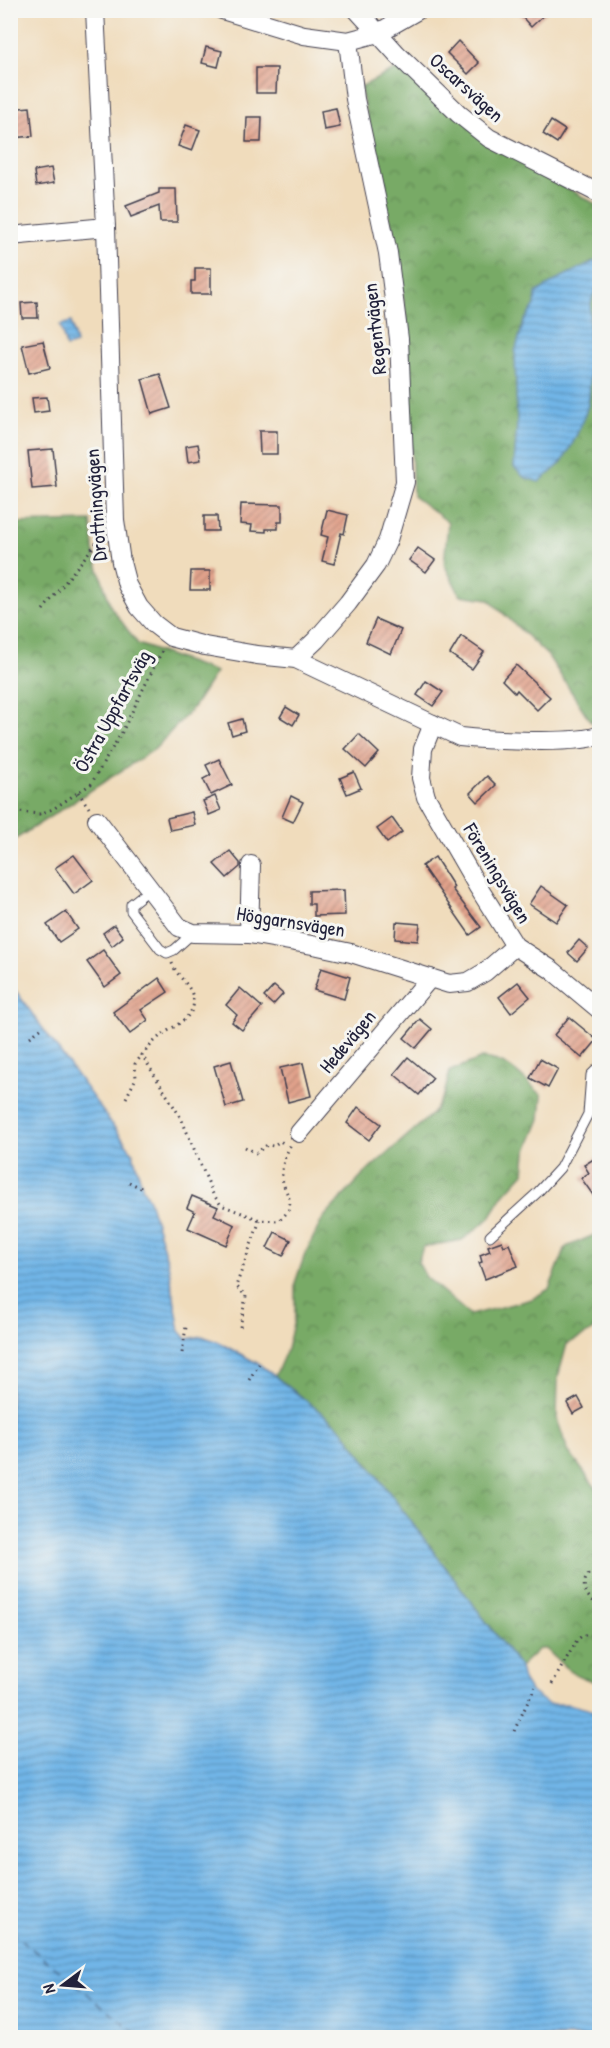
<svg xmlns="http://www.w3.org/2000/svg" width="610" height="2048" font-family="'Patrick Hand',sans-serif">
  <defs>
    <pattern id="forest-crowns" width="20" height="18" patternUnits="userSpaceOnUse" patternTransform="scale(1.5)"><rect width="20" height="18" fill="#78aa66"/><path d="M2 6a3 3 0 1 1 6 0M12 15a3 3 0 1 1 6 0" fill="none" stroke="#628a55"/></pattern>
    <pattern id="water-rules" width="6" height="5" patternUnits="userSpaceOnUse" patternTransform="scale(1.5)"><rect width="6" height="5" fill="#71b5e7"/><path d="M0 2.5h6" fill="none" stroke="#5c93bc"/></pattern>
    <pattern id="building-hatch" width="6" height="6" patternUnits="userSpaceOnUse" patternTransform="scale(1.5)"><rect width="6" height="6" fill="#e1a28b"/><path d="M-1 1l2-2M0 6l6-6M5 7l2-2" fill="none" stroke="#b68473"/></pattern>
  </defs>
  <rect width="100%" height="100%" fill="#f6f6f2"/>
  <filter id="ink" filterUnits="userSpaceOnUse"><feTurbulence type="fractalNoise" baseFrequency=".0167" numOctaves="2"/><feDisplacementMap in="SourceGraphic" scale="12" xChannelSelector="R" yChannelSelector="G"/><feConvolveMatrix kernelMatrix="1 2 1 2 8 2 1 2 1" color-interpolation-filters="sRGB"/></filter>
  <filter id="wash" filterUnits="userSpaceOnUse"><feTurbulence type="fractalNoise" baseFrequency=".008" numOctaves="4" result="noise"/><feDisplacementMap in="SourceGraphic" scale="24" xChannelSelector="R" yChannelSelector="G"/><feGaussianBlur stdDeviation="1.35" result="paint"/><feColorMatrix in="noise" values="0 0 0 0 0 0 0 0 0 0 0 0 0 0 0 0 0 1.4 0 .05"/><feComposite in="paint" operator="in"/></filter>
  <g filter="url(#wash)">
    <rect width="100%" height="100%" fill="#f0dcbc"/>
    <g fill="url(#forest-crowns)" stroke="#4d6650" stroke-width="1.5">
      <polygon points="399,68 522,162 599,206 599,724 591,722 548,656 488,599 460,595 444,564 448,522 413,496 406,319 397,251 360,87"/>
      <polygon points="91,521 95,557 111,607 138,644 216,672 194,706 155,749 11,842 11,523"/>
      <path d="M482 1058C512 1061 520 1077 542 1095L540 1119 526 1153 524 1173 503 1196 489 1219 462 1240 423 1247 418 1262 426 1277 470 1315 532 1299 549 1289 566 1247 599 1233V1321L591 1332 567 1344 558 1377 557 1419 568 1451 599 1492V1683C570 1675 568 1670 546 1649H539L520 1667 341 1428 275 1376 287 1349 295 1316V1283L305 1254 323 1218 365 1173 433 1113 444 1095 450 1071Z"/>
    </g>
    <g fill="url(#water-rules)" stroke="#4a6c91" stroke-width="1.5">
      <path d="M599 259V286C580 304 595 376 588 405 584 420 570 452 560 464 554 470 546 476 539 482L524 477 514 467 517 424 515 352 524 321 535 305 536 293 562 277Z"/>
      <polygon points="71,322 76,344 66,347 60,325"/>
      <polygon points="10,983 133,1153 143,1189 149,1200 168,1263 180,1331 187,1339 202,1336 218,1342 259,1364 341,1428 520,1667 523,1680 530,1691 548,1704 568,1704 599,1712 599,2037 11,2037"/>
    </g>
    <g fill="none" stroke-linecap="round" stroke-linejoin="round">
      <polyline stroke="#3e5577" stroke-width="1.5" stroke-dasharray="8 6" stroke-linecap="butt" points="10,1931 142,2038"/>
    </g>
    <g id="blocks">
      <g fill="url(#building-hatch)">
        <polygon points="516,10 549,10 531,27"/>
        <polygon points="458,41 479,63 468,74 447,53"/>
        <polygon points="206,47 222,51 218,67 202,63"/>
        <polygon points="256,68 277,68 276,93 256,93"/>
        <polygon points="30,107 33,136 13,138 10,109"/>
        <polygon points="336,108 340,127 324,130 321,111"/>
        <polygon points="247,117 262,117 261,142 246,142"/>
        <polygon points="551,121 565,130 557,143 543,134"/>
        <polygon points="186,125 200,130 192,151 178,146"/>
        <polygon points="51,168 54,183 36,186 34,171"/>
        <polygon points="159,189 176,189 177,222 160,222 159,206 131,217 126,206 159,193"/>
        <polygon points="195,268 211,268 211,294 191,294 191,281 195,281"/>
        <polygon points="37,302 38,318 22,318 21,303"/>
        <polygon points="43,341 50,368 29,373 22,345"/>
        <polygon points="160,374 171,408 152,414 142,379"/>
        <polygon points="47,397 49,411 34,413 32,398"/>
        <polygon points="259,431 277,431 277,454 260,454"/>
        <polygon points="198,444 201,460 188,462 186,446"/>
        <polygon points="53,449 57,487 32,489 28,451"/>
        <polygon points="241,504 282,505 282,522 278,522 278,529 266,529 266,532 251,531 252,525 240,524"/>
        <polygon points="327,510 348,515 344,534 341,533 334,564 322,561 328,537 321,535"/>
        <polygon points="204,516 217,516 218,531 204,531"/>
        <polygon points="418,548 435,560 426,572 409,560"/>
        <polygon points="191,571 210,571 210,590 190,590"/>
        <polygon points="376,619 401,630 391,654 366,642"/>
        <polygon points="461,636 484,652 472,669 450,654"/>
        <polygon points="516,665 550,697 537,710 517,690 515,693 502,680"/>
        <polygon points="426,681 443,692 433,706 417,695"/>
        <polygon points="286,707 299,715 293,725 280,717"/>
        <polygon points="242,719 245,731 232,735 228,723"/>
        <polygon points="359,734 379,753 366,768 345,749"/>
        <polygon points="219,759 232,785 211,795 203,779 211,775 206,765"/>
        <polygon points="354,772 361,788 347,794 340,778"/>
        <polygon points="487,776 496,785 478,802 470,793"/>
        <polygon points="215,796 221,810 209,815 203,801"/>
        <polygon points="291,796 303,802 293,822 282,817"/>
        <polygon points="192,812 195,825 170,830 167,818"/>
        <polygon points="392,818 402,832 387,843 377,829"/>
        <polygon points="230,851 240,863 240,867 227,878 214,864"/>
        <polygon points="74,855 93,880 74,894 55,868"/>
        <polygon points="435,857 454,887 452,889 481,927 470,935 422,866"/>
        <polygon points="541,886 568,905 556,922 529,904"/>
        <polygon points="344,890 345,915 314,916 314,904 309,904 309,891"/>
        <polygon points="66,912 78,929 59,942 47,925"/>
        <polygon points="396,922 420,924 418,941 395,939"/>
        <polygon points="114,925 123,937 112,946 103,933"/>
        <polygon points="579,940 588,948 577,961 568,953"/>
        <polygon points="103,950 121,975 105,987 87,962"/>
        <polygon points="321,968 350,977 344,999 314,990"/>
        <polygon points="159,978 168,992 141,1010 148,1020 130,1034 113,1012"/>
        <polygon points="518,982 530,997 511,1013 499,997"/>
        <polygon points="274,986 283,994 273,1005 264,997"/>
        <polygon points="240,988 262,1007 242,1030 232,1022 237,1015 226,1005"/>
        <polygon points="569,1017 597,1040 582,1058 554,1035"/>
        <polygon points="420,1019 432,1029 416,1048 404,1038"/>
        <polygon points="408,1057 433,1078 419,1095 394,1074"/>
        <polygon points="540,1059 558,1069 548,1088 530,1078"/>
        <polygon points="231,1061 243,1102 226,1107 214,1066"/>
        <polygon points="303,1063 311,1096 288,1102 280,1068"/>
        <polygon points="358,1107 381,1124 369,1140 347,1123"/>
        <polygon points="600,1155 600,1205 581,1178 589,1173 584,1165"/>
        <polygon points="192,1196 218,1207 214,1215 235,1225 226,1245 188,1228 195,1212 187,1208"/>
        <polygon points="275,1232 291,1240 283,1256 267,1248"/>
        <polygon points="502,1241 504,1246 509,1244 518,1266 485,1279 479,1263 482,1262 480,1255 490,1251 488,1246"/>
        <polygon points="578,1397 584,1408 573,1414 567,1403"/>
      </g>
    </g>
  </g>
  <g filter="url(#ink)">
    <use href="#blocks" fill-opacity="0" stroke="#413e4e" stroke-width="1.5"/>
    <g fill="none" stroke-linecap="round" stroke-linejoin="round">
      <defs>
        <g id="service">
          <polyline points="150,889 131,904 131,911 160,949 167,953 174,950 193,933"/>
          <polyline points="490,1236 537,1193 560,1168 588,1114 591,1075 600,1066"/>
        </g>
        <g id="minor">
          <path d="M95 10 106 227 115 520 121 562 127 585 139 607 154 624 171 637 205 646 257 655 296 659 460 737C486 740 578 745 600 735"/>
          <polyline points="222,10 304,35 348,41"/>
          <polyline points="357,10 397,54 459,114 489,138 600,194"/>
          <polyline points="10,236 106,227"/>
          <polyline points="296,659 316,640 348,603 376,565 388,540 405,482 399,339 388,253 355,99 348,41 378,33 418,10"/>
          <polyline points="433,724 423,749 421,778 426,797 478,887 515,946 552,970 600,1010"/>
          <polyline points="97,820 179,927 193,933 249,934 318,946 351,953 449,984 468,982 485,972 515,946"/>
          <polyline points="249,934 251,865"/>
          <polyline points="299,1133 430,978"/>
        </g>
      </defs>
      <use href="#service" stroke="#413e4e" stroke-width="11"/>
      <use href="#minor" stroke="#413e4e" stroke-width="20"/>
      <g stroke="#413e4e" stroke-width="3" stroke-dasharray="1.5 4.5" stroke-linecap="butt">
        <polyline points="43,610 101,537"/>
        <polyline points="78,792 89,808"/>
        <polyline points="10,807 19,812 39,814 53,809 91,784 122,732 162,651"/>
        <path d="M172 963C176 975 188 983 192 994 201 1017 170 1027 158 1038 152 1043 147 1050 142 1055L181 1118 213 1194 221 1205 260 1220 278 1221C303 1202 281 1195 282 1173 282 1163 287 1152 291 1144"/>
        <polyline points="10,986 12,984"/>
        <polyline points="30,1037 42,1028"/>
        <polyline points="126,1098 136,1078 135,1064 142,1055"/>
        <polyline points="245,1147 256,1153 267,1145 273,1146 280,1141 286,1145"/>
        <polyline points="129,1182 143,1189"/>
        <polyline points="240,1327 246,1296 236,1286 260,1220"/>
        <polyline points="182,1353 186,1327"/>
        <polyline points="249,1380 259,1364"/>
        <path d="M600 1572 589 1573C579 1587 586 1598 600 1605"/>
        <polyline points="552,1684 577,1640 583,1635 600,1635"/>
        <polyline points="514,1731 535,1687"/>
      </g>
      <use href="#service" stroke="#fff" stroke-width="9"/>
      <use href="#minor" stroke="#fff" stroke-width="18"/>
    </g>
  </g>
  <g text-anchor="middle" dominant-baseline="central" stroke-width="6" stroke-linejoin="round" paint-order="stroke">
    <g font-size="20" fill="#22223b" stroke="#f6f6f2">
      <text transform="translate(467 87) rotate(42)">Oscarsvägen</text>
      <text transform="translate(374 329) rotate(-96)">Regentvägen</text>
      <text transform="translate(95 505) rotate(-94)">Drottningvägen</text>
      <text transform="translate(112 711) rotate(-61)">Östra Uppfartsväg</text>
      <text transform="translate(498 873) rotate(59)">Föreningsvägen</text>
      <text transform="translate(291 921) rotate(9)">Höggarnsvägen</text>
      <text transform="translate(347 1041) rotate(-50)">Hedevägen</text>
    </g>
  </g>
  <rect width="610" height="2048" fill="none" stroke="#f6f6f2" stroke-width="36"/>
  <g transform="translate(63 1985) rotate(254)" stroke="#f6f6f2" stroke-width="4.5" paint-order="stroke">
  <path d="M0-4.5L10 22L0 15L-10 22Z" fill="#22223b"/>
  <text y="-9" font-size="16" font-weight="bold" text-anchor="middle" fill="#22223b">N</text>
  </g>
</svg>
